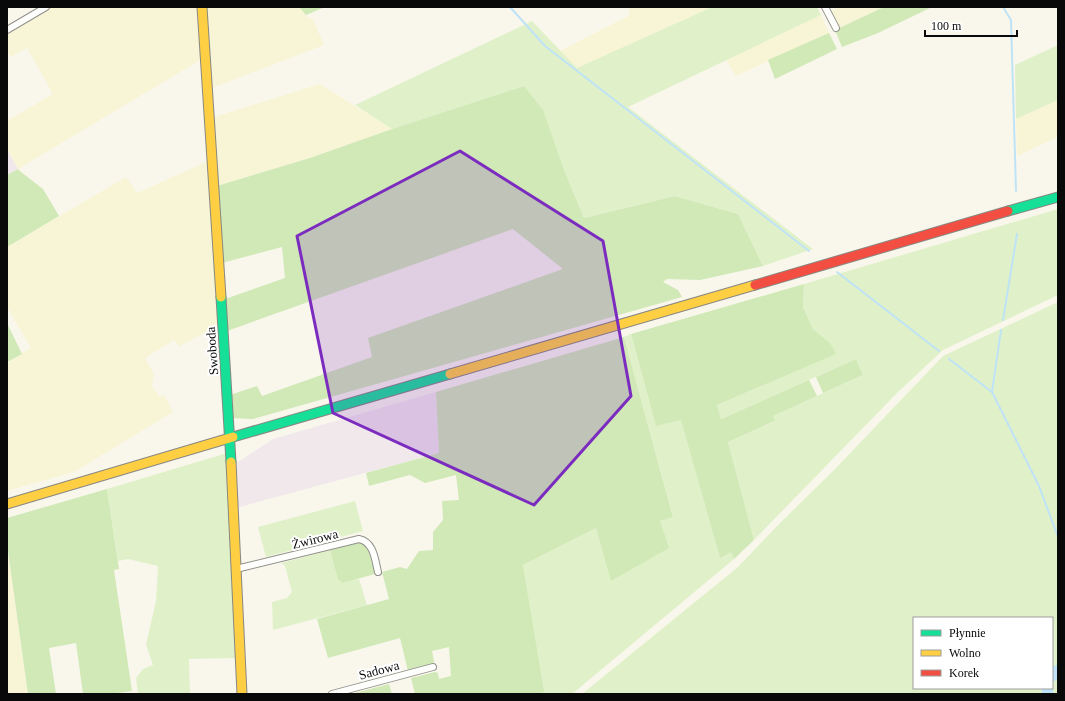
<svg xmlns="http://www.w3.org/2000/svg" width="1065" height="701" font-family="'Times New Roman',serif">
  <rect width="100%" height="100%" fill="#f9f7ec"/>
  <g fill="#f0e8eb">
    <polygon points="7,149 18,169 7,175"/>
    <polygon points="436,392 439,453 236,508 234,468 238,462 273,439"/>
  </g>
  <g fill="#f8f5d6">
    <polygon points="51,7 198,7 202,59 18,169 7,149 7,121 53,94 27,48 11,57 7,52 7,33"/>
    <polygon points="206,7 299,7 308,18 313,19 324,45 212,88"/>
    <polygon points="628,7 712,7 577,68 560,51 630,15"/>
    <polygon points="839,7 884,7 835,30 826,13"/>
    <polygon points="821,15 829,33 736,76 726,60"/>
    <polygon points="320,84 392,129 310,158 217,186 214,117"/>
    <polygon points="1058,100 1058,137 1017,156 1016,119"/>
    <polygon points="208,161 219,326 179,346 174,340 145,358 154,374 152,386 159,396 164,395 173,412 74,472 7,491 7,362 31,348 7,307 7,247 126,177 137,193"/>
    <polygon points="7,544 28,694 7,694"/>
  </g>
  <g fill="#e0f1c9" fill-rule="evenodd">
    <polygon points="712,7 817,7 821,15 628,107 813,249 763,266 738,214 675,196 584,218 564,170 524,86 392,129 355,105 532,21 577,68"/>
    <polygon points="1058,45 1058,100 1016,119 1015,65"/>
    <polygon points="1058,209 1058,295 943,350 897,393 754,540 728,442 774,422 773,416 863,375 856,359 721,419 717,405 835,354 830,343 813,329 803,307 804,284"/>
    <path d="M1058 302V694H582L738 567 780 523 834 470 943 356ZM914 618H1052V688H914Z"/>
    <polygon points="631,334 656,426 681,419 720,558 731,551 734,559 572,694 536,694 543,692 523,565 596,528 660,521 673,516 624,337"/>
    <polygon points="227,453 237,658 189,659 190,694 138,694 136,678 143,669 153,665 146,645 156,601 158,566 128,559 118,561 107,489"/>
    <polygon points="355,501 363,531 266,557 258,527"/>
    <polygon points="330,550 338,580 343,583 359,579 367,605 273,630 272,602 287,598 292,592 285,566 281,563"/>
  </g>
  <g fill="#d0e9b7">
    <polygon points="299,7 325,7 306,15"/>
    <polygon points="884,7 932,7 878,33 842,47 835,30"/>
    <polygon points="829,33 837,49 775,79 768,60"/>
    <polygon points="524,86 543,110 564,170 584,218 675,196 738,214 763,266 700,280 667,279 663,282 678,290 682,297 253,419 230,418 230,395 257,386 262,396 372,357 368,338 563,269 513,229 227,331 225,299 285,278 282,247 222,263 217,186 310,158 392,129"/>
    <polygon points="18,169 21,172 43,189 59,216 7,247 7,175"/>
    <polygon points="804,284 803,307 813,329 830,343 836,354 717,405 721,419 809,380 817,396 773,416 775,421 728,442 754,540 734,559 731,552 720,558 681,420 656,426 631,334"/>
    <polygon points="7,323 22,354 7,362"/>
    <polygon points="624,337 673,517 660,521 669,548 611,581 596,528 523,565 544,692 536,694 415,694 411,678 435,672 438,673 439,679 451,676 449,647 432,651 434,661 433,664 408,671 400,638 328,658 317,619 389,599 382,572 400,567 407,569 419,551 433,550 433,532 443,520 442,501 459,500 456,475 425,483 410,475 369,486 366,473 439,453 436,392"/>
    <polygon points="856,359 863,375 823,393 816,377"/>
    <polygon points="107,489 119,569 114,570 132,691 109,694 83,694 76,643 49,648 56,694 28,694 7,544 7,518"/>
    <polygon points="363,541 367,544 375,574 343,583 338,580 330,550"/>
    <polygon points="389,684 392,694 355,694 355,693"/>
  </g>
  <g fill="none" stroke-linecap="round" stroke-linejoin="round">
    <g stroke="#bfe3f6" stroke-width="2">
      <polyline points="510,7 545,46 809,251"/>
      <polyline points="1003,7 1011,20 1016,191"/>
      <polyline points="837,272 939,351"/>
      <polyline points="1003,320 1017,234"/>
      <polyline points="949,359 992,392 1039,486 1058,537"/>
      <polyline points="992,392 1001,330"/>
    </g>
    <g stroke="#bfe3f6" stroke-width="11">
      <polyline points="1052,676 1058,670"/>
      <polyline points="1047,688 1048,694"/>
    </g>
    <defs>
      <g id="street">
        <polyline points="825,7 836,28"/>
        <polyline points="7,30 46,7"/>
        <path d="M236 569 359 539C374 542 375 560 378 572"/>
        <polyline points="332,694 433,667"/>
      </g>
      <g id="fast">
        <polyline points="1008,211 1058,197"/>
        <polyline points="221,297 231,462"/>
        <polyline points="233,437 450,374"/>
      </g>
      <g id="slow">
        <polyline points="202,7 221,297"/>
        <polyline points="450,374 755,285"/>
        <polyline points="231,462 242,694"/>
        <polyline points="7,504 233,437"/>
      </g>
      <polyline id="jam" points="755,285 1008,211"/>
    </defs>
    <use href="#street" stroke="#91908b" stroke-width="8"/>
    <use href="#fast" stroke="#888782" stroke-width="11"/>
    <use href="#slow" stroke="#888782" stroke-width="11"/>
    <use href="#jam" stroke="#888782" stroke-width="11"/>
    <use href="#street" stroke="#fefefc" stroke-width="6"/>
    <use href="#fast" stroke="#16e098" stroke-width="9"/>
    <use href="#slow" stroke="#ffcf43" stroke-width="9"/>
    <use href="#jam" stroke="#f24e42" stroke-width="9"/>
  </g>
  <path fill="#7b2cbf" fill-opacity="0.2" stroke="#7b2cbf" stroke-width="3" stroke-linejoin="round" d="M460 151 603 241 631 396 534 505 333 413 297 236Z"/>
  <g text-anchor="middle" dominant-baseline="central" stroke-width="4" stroke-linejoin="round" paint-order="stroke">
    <g font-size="13" fill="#090909" stroke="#fff">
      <text transform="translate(212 351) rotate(-94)">Swoboda</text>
      <text transform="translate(315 539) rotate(-14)">Żwirowa</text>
      <text transform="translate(379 670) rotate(-15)">Sadowa</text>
    </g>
  </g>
  <rect width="1065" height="701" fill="none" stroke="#090909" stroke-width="16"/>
  <rect x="913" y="617" width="140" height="72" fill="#ffffff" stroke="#9d9d9d"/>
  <rect x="921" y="630" width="20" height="6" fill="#16e098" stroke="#9d9d9d"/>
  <text x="949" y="637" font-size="12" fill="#090909">Płynnie</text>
  <rect x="921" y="650" width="20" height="6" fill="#ffcf43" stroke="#9d9d9d"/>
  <text x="949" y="657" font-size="12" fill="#090909">Wolno</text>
  <rect x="921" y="670" width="20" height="6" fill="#f24e42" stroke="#9d9d9d"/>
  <text x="949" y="677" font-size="12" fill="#090909">Korek</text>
  <path d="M925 30v6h92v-6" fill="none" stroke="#090909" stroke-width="2"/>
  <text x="931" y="30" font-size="12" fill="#090909" stroke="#ffffff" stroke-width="3" paint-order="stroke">100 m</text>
</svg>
